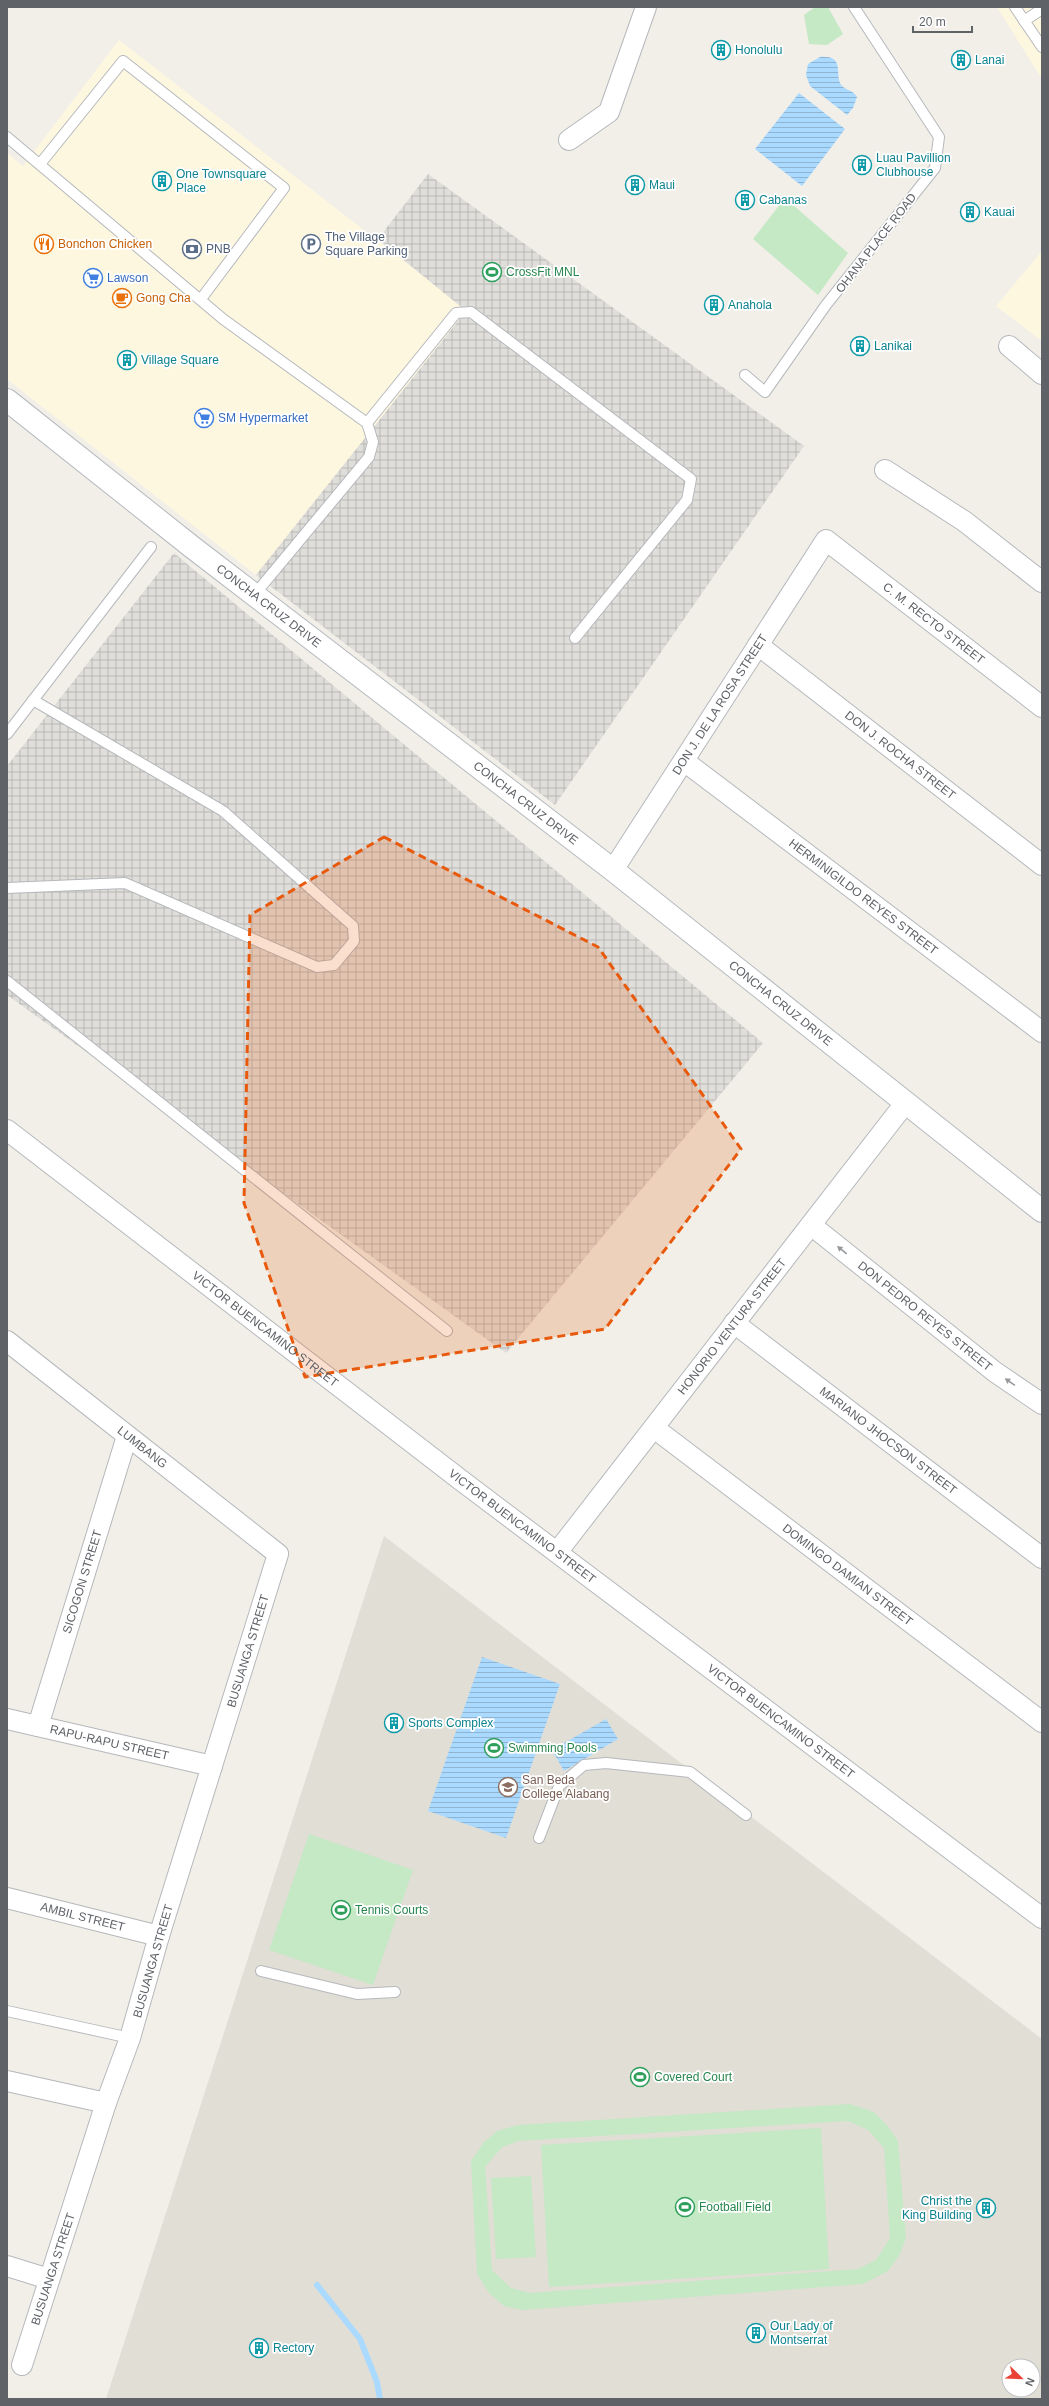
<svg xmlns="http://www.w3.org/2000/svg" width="1049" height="2406" font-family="Helvetica,sans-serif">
  <defs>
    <pattern id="industrial-grid" width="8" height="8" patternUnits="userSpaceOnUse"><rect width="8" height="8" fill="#e0deda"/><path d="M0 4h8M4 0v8" fill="none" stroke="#b9b8b5"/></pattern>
    <pattern id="water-rules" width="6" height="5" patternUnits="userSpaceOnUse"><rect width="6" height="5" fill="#aadaff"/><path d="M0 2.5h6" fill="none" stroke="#8eb4d2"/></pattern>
  </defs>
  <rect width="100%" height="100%" fill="#f1efe8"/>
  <g fill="#fef7e0">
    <polygon points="997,7 1042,7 1042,79"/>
    <polygon points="119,40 467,310 256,575 7,379 7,153 23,166"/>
    <polygon points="1042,251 1042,341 996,306"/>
  </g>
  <g fill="url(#industrial-grid)">
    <polygon points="428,174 804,446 555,805 256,575 466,311 378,239"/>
    <polygon points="174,553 763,1043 506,1353 7,995 7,766"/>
  </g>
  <path fill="#e1ded6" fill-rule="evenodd" d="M384 1536 1042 2039V2399H106ZM1009 2366H1033V2390H1009Z"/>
  <g fill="#c5e8c5" fill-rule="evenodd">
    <polygon points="815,7 828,7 843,34 827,45 809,44 804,15"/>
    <polygon points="785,198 848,253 818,295 753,239"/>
    <polygon points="309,1834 413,1870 373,1985 269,1950"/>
    <path d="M850 2104 874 2112 887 2125 898 2141 906 2238 899 2256 888 2271 863 2284 522 2310 504 2306 489 2293 477 2274 471 2161 484 2142 497 2131 518 2125ZM848 2121 868 2130 884 2148 890 2238 876 2260 858 2269 530 2293 511 2288 492 2270 485 2167 501 2148 518 2141Z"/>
    <polygon points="821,2128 829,2269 549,2287 541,2145"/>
    <polygon points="531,2176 536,2257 496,2259 491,2178"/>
  </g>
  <g fill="url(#water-rules)">
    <path d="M820 57C847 55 833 76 842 86 847 91 853 90 857 97L853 108 847 115 810 86 806 75 808 64Z"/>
    <polygon points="799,93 845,129 802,186 755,149"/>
    <polygon points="482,1657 560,1684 506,1838 428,1811"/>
    <polygon points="606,1719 618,1739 564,1771 552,1750"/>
  </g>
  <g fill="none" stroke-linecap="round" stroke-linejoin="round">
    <polyline stroke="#aadaff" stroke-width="6" points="317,2285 360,2339 377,2382 380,2399"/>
    <defs>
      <g id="lane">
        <polyline points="1015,7 1042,47"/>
        <polyline points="1024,21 1042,9"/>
        <polyline points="7,137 223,319 367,423 373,442 369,457 255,594"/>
        <polyline points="40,164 123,61 284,188 201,299"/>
        <polyline points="745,375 765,392 826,305 935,168 939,137 854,7"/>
        <polyline points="367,423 456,313 471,312 691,479 687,500 575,638"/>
        <polyline points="7,734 151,547"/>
        <polyline points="7,888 125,883 317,967 334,965 354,941 353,926 223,811 33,700"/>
        <polyline points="7,981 447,1331"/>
        <polyline points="539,1838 559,1786 584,1765 606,1763 690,1772 746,1815"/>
        <polyline points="261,1971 357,1994 395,1992"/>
        <polyline points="7,2011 130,2038"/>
      </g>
      <g id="street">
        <polyline points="569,140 609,112 646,7"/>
        <polyline points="1009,346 1042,374"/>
        <polyline points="885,470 964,521 1042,582"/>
        <path id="s1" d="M758 645 1042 865"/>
        <path id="s2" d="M684 761 1042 1032"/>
        <path id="s3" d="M613 870 826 540 1042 707"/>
        <path id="s4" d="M7 1130 462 1481 1042 1918"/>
        <path id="s5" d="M811 1225 995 1372 1042 1404"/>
        <path id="s6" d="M734 1323 1042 1558"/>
        <path id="s7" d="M7 1341 278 1554 159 1936 130 2038 106 2103 22 2365"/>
        <path id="s8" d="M654 1428 1042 1722"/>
        <path id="s9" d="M558 1551 906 1102"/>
        <path id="s10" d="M7 1719 212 1766"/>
        <path id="s11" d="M38 1726 127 1436"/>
        <path id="s12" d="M7 1898 159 1936"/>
        <polyline points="7,2081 106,2103"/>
        <polyline points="7,2266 49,2279"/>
      </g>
      <g id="secondary">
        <path id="s13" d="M7 400 192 547 613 870 1042 1211"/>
      </g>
    </defs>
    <use href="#lane" stroke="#b5b8bc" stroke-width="12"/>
    <use href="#street" stroke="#b5b8bc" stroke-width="22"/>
    <use href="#secondary" stroke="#b6babf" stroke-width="24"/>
    <use href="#lane" stroke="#fff" stroke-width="10"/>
    <use href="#street" stroke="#fff" stroke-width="20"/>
    <use href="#secondary" stroke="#fff" stroke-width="22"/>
  </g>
  <defs><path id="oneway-solid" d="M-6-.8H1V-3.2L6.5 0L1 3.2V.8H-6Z"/></defs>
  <g fill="#979a9d">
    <use href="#oneway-solid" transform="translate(842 1250) rotate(-141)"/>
    <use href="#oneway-solid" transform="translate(1010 1382) rotate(-145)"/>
  </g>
  <path fill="#e8590c" fill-opacity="0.2" stroke="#e8590c" stroke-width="3" stroke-dasharray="8 5" stroke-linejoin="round" d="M384 837 598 947 741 1149 605 1329 305 1377 244 1203 250 915Z"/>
  <defs>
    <symbol id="building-ring" viewBox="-11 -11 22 22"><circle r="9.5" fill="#fff" stroke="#0f9aa8" stroke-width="1.5"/><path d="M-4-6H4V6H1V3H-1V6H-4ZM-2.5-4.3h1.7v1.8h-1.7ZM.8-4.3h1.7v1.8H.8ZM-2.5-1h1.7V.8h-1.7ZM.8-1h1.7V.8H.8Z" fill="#0f9aa8"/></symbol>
    <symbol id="restaurant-ring" viewBox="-11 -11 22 22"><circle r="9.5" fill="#fff" stroke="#e8710a" stroke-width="1.5"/><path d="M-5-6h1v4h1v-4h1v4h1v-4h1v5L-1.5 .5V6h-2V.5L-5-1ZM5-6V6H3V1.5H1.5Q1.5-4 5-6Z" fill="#e8710a"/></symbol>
    <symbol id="parking-ring" viewBox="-11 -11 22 22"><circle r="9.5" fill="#fff" stroke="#5c6f8a" stroke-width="1.5"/><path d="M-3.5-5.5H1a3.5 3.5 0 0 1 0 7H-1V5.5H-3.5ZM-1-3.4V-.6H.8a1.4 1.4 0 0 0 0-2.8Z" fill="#5c6f8a"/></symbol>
    <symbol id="bank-ring" viewBox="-11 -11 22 22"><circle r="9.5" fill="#fff" stroke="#5c6f8a" stroke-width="1.5"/><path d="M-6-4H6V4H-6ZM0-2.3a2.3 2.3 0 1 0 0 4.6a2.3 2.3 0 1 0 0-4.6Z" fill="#5c6f8a"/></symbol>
    <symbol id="stadium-ring" viewBox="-11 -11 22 22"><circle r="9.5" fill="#fff" stroke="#2e9e5b" stroke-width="1.5"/><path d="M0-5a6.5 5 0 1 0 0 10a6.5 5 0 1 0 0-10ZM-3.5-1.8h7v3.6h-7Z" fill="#2e9e5b"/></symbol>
    <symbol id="supermarket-ring" viewBox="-11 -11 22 22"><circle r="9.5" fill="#fff" stroke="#3f7fe0" stroke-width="1.5"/><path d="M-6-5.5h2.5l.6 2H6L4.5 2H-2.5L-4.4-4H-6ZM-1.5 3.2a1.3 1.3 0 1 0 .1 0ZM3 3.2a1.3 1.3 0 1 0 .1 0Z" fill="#3f7fe0"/></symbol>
    <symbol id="cafe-ring" viewBox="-11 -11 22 22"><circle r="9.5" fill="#fff" stroke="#e8710a" stroke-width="1.5"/><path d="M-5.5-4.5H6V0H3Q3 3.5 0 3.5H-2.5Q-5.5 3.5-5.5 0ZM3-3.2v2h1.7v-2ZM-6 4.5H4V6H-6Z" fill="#e8710a"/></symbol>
    <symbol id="university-ring" viewBox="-11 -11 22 22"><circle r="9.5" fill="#fff" stroke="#8d6e63" stroke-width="1.5"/><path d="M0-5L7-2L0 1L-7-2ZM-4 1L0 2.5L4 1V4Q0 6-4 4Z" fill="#8d6e63"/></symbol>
  </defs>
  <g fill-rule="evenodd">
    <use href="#building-ring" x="710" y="39" width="22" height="22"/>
    <use href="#building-ring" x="950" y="49" width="22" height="22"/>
    <use href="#building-ring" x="851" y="154" width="22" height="22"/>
    <use href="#building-ring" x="151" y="170" width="22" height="22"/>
    <use href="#building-ring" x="624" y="174" width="22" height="22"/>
    <use href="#building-ring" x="734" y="189" width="22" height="22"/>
    <use href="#building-ring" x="959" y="201" width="22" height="22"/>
    <use href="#restaurant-ring" x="33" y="233" width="22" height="22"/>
    <use href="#parking-ring" x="300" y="233" width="22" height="22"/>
    <use href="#bank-ring" x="181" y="238" width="22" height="22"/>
    <use href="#stadium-ring" x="481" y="261" width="22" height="22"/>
    <use href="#supermarket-ring" x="82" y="267" width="22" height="22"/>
    <use href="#cafe-ring" x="111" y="287" width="22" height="22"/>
    <use href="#building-ring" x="703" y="294" width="22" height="22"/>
    <use href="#building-ring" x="849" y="335" width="22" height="22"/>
    <use href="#building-ring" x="116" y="349" width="22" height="22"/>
    <use href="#supermarket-ring" x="193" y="407" width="22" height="22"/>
    <use href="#building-ring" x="383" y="1712" width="22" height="22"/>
    <use href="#stadium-ring" x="483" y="1737" width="22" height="22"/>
    <use href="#university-ring" x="497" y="1776" width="22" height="22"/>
    <use href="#stadium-ring" x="330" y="1899" width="22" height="22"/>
    <use href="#stadium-ring" x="629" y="2066" width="22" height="22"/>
    <use href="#stadium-ring" x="674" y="2196" width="22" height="22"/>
    <use href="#building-ring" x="975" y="2197" width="22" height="22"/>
    <use href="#building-ring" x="745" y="2322" width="22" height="22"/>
    <use href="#building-ring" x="248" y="2337" width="22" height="22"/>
  </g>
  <g text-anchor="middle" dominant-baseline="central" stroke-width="3.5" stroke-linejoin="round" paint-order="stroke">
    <g font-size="12" fill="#0d838f" stroke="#fff" text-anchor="start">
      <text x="735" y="50">Honolulu</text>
      <text x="975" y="60">Lanai</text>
      <text x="876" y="158">Luau Pavillion<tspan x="876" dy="14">Clubhouse</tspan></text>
      <text x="176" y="174">One Townsquare<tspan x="176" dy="14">Place</tspan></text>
      <text x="649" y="185">Maui</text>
      <text x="759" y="200">Cabanas</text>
      <text x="984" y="212">Kauai</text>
      <text x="728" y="305">Anahola</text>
      <text x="874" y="346">Lanikai</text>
      <text x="141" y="360">Village Square</text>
      <text x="408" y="1723">Sports Complex</text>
      <text x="972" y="2201" text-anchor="end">Christ the<tspan x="972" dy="14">King Building</tspan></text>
      <text x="770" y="2326">Our Lady of<tspan x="770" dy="14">Montserrat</tspan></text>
      <text x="273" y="2348">Rectory</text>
    </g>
    <g font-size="12" fill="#4e5e75" stroke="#fff" text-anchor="start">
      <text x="325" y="237">The Village<tspan x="325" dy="14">Square Parking</tspan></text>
      <text x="206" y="249">PNB</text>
    </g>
    <g font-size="12" fill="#5f6368" stroke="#fff">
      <text transform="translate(876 243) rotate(-52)">OHANA PLACE ROAD</text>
      <text stroke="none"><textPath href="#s13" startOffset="333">CONCHA CRUZ DRIVE</textPath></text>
      <text stroke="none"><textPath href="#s3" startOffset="529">C. M. RECTO STREET</textPath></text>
      <text stroke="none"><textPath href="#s3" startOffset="197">DON J. DE LA ROSA STREET</textPath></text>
      <text stroke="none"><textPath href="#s1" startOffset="180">DON J. ROCHA STREET</textPath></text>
      <text stroke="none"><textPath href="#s13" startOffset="657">CONCHA CRUZ DRIVE</textPath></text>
      <text stroke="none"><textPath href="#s2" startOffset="225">HERMINIGILDO REYES STREET</textPath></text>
      <text stroke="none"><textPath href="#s13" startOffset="981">CONCHA CRUZ DRIVE</textPath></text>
      <text stroke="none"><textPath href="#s5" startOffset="146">DON PEDRO REYES STREET</textPath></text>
      <text stroke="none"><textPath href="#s9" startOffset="284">HONORIO VENTURA STREET</textPath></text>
      <text stroke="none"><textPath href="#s4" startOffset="326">VICTOR BUENCAMINO STREET</textPath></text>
      <text stroke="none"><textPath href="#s6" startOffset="194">MARIANO JHOCSON STREET</textPath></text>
      <text stroke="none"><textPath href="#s7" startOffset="172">LUMBANG</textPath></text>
      <text stroke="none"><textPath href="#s4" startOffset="650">VICTOR BUENCAMINO STREET</textPath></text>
      <text stroke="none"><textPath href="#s8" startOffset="243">DOMINGO DAMIAN STREET</textPath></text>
      <text stroke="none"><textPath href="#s11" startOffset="151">SICOGON STREET</textPath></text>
      <text transform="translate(248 1651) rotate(-73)">BUSUANGA STREET</text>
      <text stroke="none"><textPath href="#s4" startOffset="974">VICTOR BUENCAMINO STREET</textPath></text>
      <text stroke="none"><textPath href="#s10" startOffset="105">RAPU-RAPU STREET</textPath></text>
      <text stroke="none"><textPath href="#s12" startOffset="78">AMBIL STREET</textPath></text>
      <text transform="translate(153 1961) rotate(-74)">BUSUANGA STREET</text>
      <text transform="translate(53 2269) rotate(-72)">BUSUANGA STREET</text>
    </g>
    <g font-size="12" fill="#c56008" stroke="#fff" text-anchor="start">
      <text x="58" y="244">Bonchon Chicken</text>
      <text x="136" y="298">Gong Cha</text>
    </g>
    <g font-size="12" fill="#27864d" stroke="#fff" text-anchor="start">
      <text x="506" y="272">CrossFit MNL</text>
      <text x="508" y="1748">Swimming Pools</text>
      <text x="355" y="1910">Tennis Courts</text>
      <text x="654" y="2077">Covered Court</text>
      <text x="699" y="2207">Football Field</text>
    </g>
    <g font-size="12" fill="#366cbe" stroke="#fff" text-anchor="start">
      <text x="107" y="278">Lawson</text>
      <text x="218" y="418">SM Hypermarket</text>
    </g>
    <g font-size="12" fill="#785e54" stroke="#fff" text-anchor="start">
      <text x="522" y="1780">San Beda<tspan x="522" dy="14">College Alabang</tspan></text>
    </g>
  </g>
  <rect width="1049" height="2406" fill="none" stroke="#5f6368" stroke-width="16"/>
  <g transform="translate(1021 2378) rotate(113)"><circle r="19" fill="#ffffff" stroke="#bfc1c3"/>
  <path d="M0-3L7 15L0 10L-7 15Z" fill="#ea4335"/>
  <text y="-6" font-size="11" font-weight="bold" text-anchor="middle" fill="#5f6368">N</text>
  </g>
  <path d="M913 26v6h59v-6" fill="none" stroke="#5f6368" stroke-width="2"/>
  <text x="919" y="26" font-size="12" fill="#5f6368" stroke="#ffffff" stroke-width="3" paint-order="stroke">20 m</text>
</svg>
